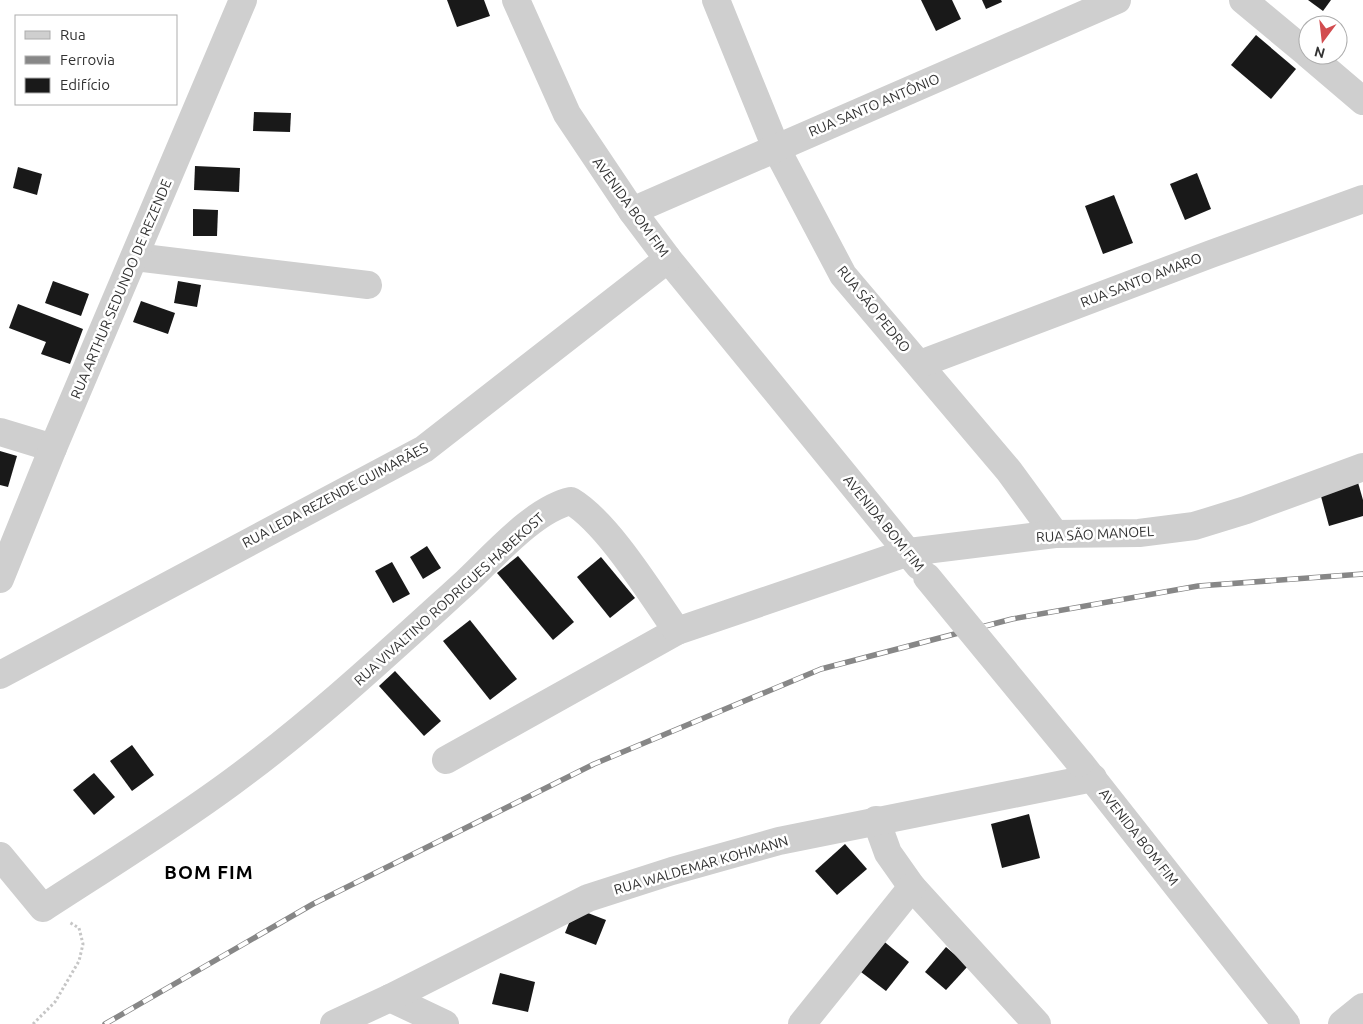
<svg xmlns="http://www.w3.org/2000/svg" width="1363" height="1024" font-family="Ubuntu,sans-serif">
  <rect width="100%" height="100%" fill="#fff"/>
  <g fill="#191919">
    <polygon points="447,0 484,0 490,16 457,27"/>
    <polygon points="921,0 952,0 961,19 936,31"/>
    <polygon points="982,0 1001,0 1002,2 986,9"/>
    <polygon points="1308,0 1331,0 1323,11"/>
    <polygon points="1256,35 1296,69 1271,99 1231,65"/>
    <polygon points="254,112 291,113 290,132 253,131"/>
    <polygon points="195,166 240,168 239,192 194,190"/>
    <polygon points="18,167 42,174 37,195 13,188"/>
    <polygon points="1197,173 1211,209 1185,220 1170,184"/>
    <polygon points="1114,195 1133,243 1103,254 1085,206"/>
    <polygon points="193,209 218,210 217,236 193,236"/>
    <polygon points="53,281 89,294 81,316 45,303"/>
    <polygon points="178,281 201,285 197,307 174,303"/>
    <polygon points="141,301 175,313 168,334 133,322"/>
    <polygon points="18,304 83,329 70,364 41,354 46,342 9,328"/>
    <polygon points="0,451 17,456 8,487 0,485"/>
    <polygon points="1357,479 1363,500 1363,516 1329,526 1319,489"/>
    <polygon points="427,546 441,568 423,579 410,557"/>
    <polygon points="518,556 574,622 553,640 497,573"/>
    <polygon points="601,557 635,598 610,618 577,577"/>
    <polygon points="392,562 410,594 393,603 375,571"/>
    <polygon points="470,620 517,679 490,700 443,641"/>
    <polygon points="395,671 441,721 424,736 379,686"/>
    <polygon points="132,745 154,775 132,791 110,761"/>
    <polygon points="94,773 115,797 94,815 73,790"/>
    <polygon points="1029,814 1040,858 1002,868 991,824"/>
    <polygon points="845,844 867,869 837,895 815,871"/>
    <polygon points="575,908 606,920 596,945 565,933"/>
    <polygon points="881,939 909,962 886,991 857,969"/>
    <polygon points="946,947 968,966 946,990 925,972"/>
    <polygon points="500,973 535,982 528,1012 492,1004"/>
  </g>
  <g fill="none" stroke-linecap="round" stroke-linejoin="round">
    <polyline stroke="#c6c6c6" stroke-width="3" stroke-dasharray="2.5 2.5" stroke-linecap="butt" points="33,1024 55,1002 79,961 83,944 79,928 69,922"/>
    <g stroke="#cfcfcf" stroke-width="28">
      <polyline points="516,0 567,114 632,211 668,259 919,566"/>
      <polyline points="716,0 776,148 843,275 1009,471 1055,534"/>
      <polyline points="1243,0 1308,54"/>
      <polyline points="1309,55 1363,101"/>
      <polyline points="632,211 1117,0"/>
      <polyline points="135,257 368,285"/>
      <polyline points="920,364 1211,254 1363,199"/>
      <polyline points="0,432 53,448"/>
      <polyline points="0,579 53,448 243,0"/>
      <polyline points="0,675 424,449 668,259"/>
      <polyline points="446,760 677,631"/>
      <polyline points="1081,764 1286,1024"/>
      <polyline points="876,820 888,853 912,887 1037,1024"/>
      <path d="M0 856 43 908C106 867 171 827 232 782 314 722 389 652 465 583 493 557 534 509 571 501 608 523 651 594 677 631L909 552 1055 534 1139 533 1194 526 1246 510 1363 467"/>
      <polyline points="390,998 445,1024"/>
      <polyline points="334,1024 390,998 588,898 672,871 779,841 1093,778"/>
      <polyline points="802,1024 912,887"/>
      <polyline points="1342,1024 1363,1007"/>
    </g>
    <defs>
      <polyline id="rail" points="105,1024 313,904 594,764 821,669 1012,619 1198,586 1363,574"/>
    </defs>
    <use href="#rail" stroke="#878787" stroke-width="5.5"/>
    <use href="#rail" stroke="#fff" stroke-width="4" stroke-dasharray="11" stroke-linecap="butt"/>
    <polyline stroke="#cfcfcf" stroke-width="28" points="927,577 1080,763"/>
  </g>
  <g text-anchor="middle" dominant-baseline="central" stroke-width="5" stroke-linejoin="round" paint-order="stroke">
    <g font-size="14" fill="#323232" stroke="#fff">
      <text transform="translate(874 105) rotate(-23)">RUA SANTO ANTÔNIO</text>
      <text transform="translate(631 207) rotate(54)">AVENIDA BOM FIM</text>
      <text transform="translate(1141 280) rotate(-21)">RUA SANTO AMARO</text>
      <text transform="translate(121 289) rotate(-67)">RUA ARTHUR SEDUNDO DE REZENDE</text>
      <text transform="translate(874 309) rotate(51)">RUA SÃO PEDRO</text>
      <text transform="translate(335 495) rotate(-28)">RUA LEDA REZENDE GUIMARÃES</text>
      <text transform="translate(884 523) rotate(51)">AVENIDA BOM FIM</text>
      <text transform="translate(1095 534) rotate(-3)">RUA SÃO MANOEL</text>
      <text transform="translate(449 599) rotate(-42)">RUA VIVALTINO RODRIGUES HABEKOST</text>
      <text transform="translate(1139 837) rotate(52)">AVENIDA BOM FIM</text>
      <text transform="translate(701 865) rotate(-16)">RUA WALDEMAR KOHMANN</text>
    </g>
    <g font-size="19" font-weight="bold" letter-spacing="1" fill="#000" stroke="#fff">
      <text x="209" y="872">BOM FIM</text>
    </g>
  </g>
  <rect x="15" y="15" width="162" height="90" fill="#ffffff" stroke="#adadad"/>
  <rect x="25" y="31" width="25" height="8" fill="#cfcfcf" stroke="#adadad"/>
  <text x="60" y="40" font-size="15" fill="#323232">Rua</text>
  <rect x="25" y="56" width="25" height="8" fill="#878787" stroke="#adadad"/>
  <text x="60" y="65" font-size="15" fill="#323232">Ferrovia</text>
  <rect x="25" y="78" width="25" height="15" fill="#191919" stroke="#adadad"/>
  <text x="60" y="90" font-size="15" fill="#323232">Edifício</text>
  <g transform="translate(1323 40) rotate(195)"><circle r="24" fill="#ffffff" stroke="#adadad"/>
  <path d="M0-4L9 19L0 12L-9 19Z" fill="#d24c4f"/>
  <text y="-8" font-size="14" font-weight="bold" text-anchor="middle" fill="#323232">N</text>
  </g>
</svg>
